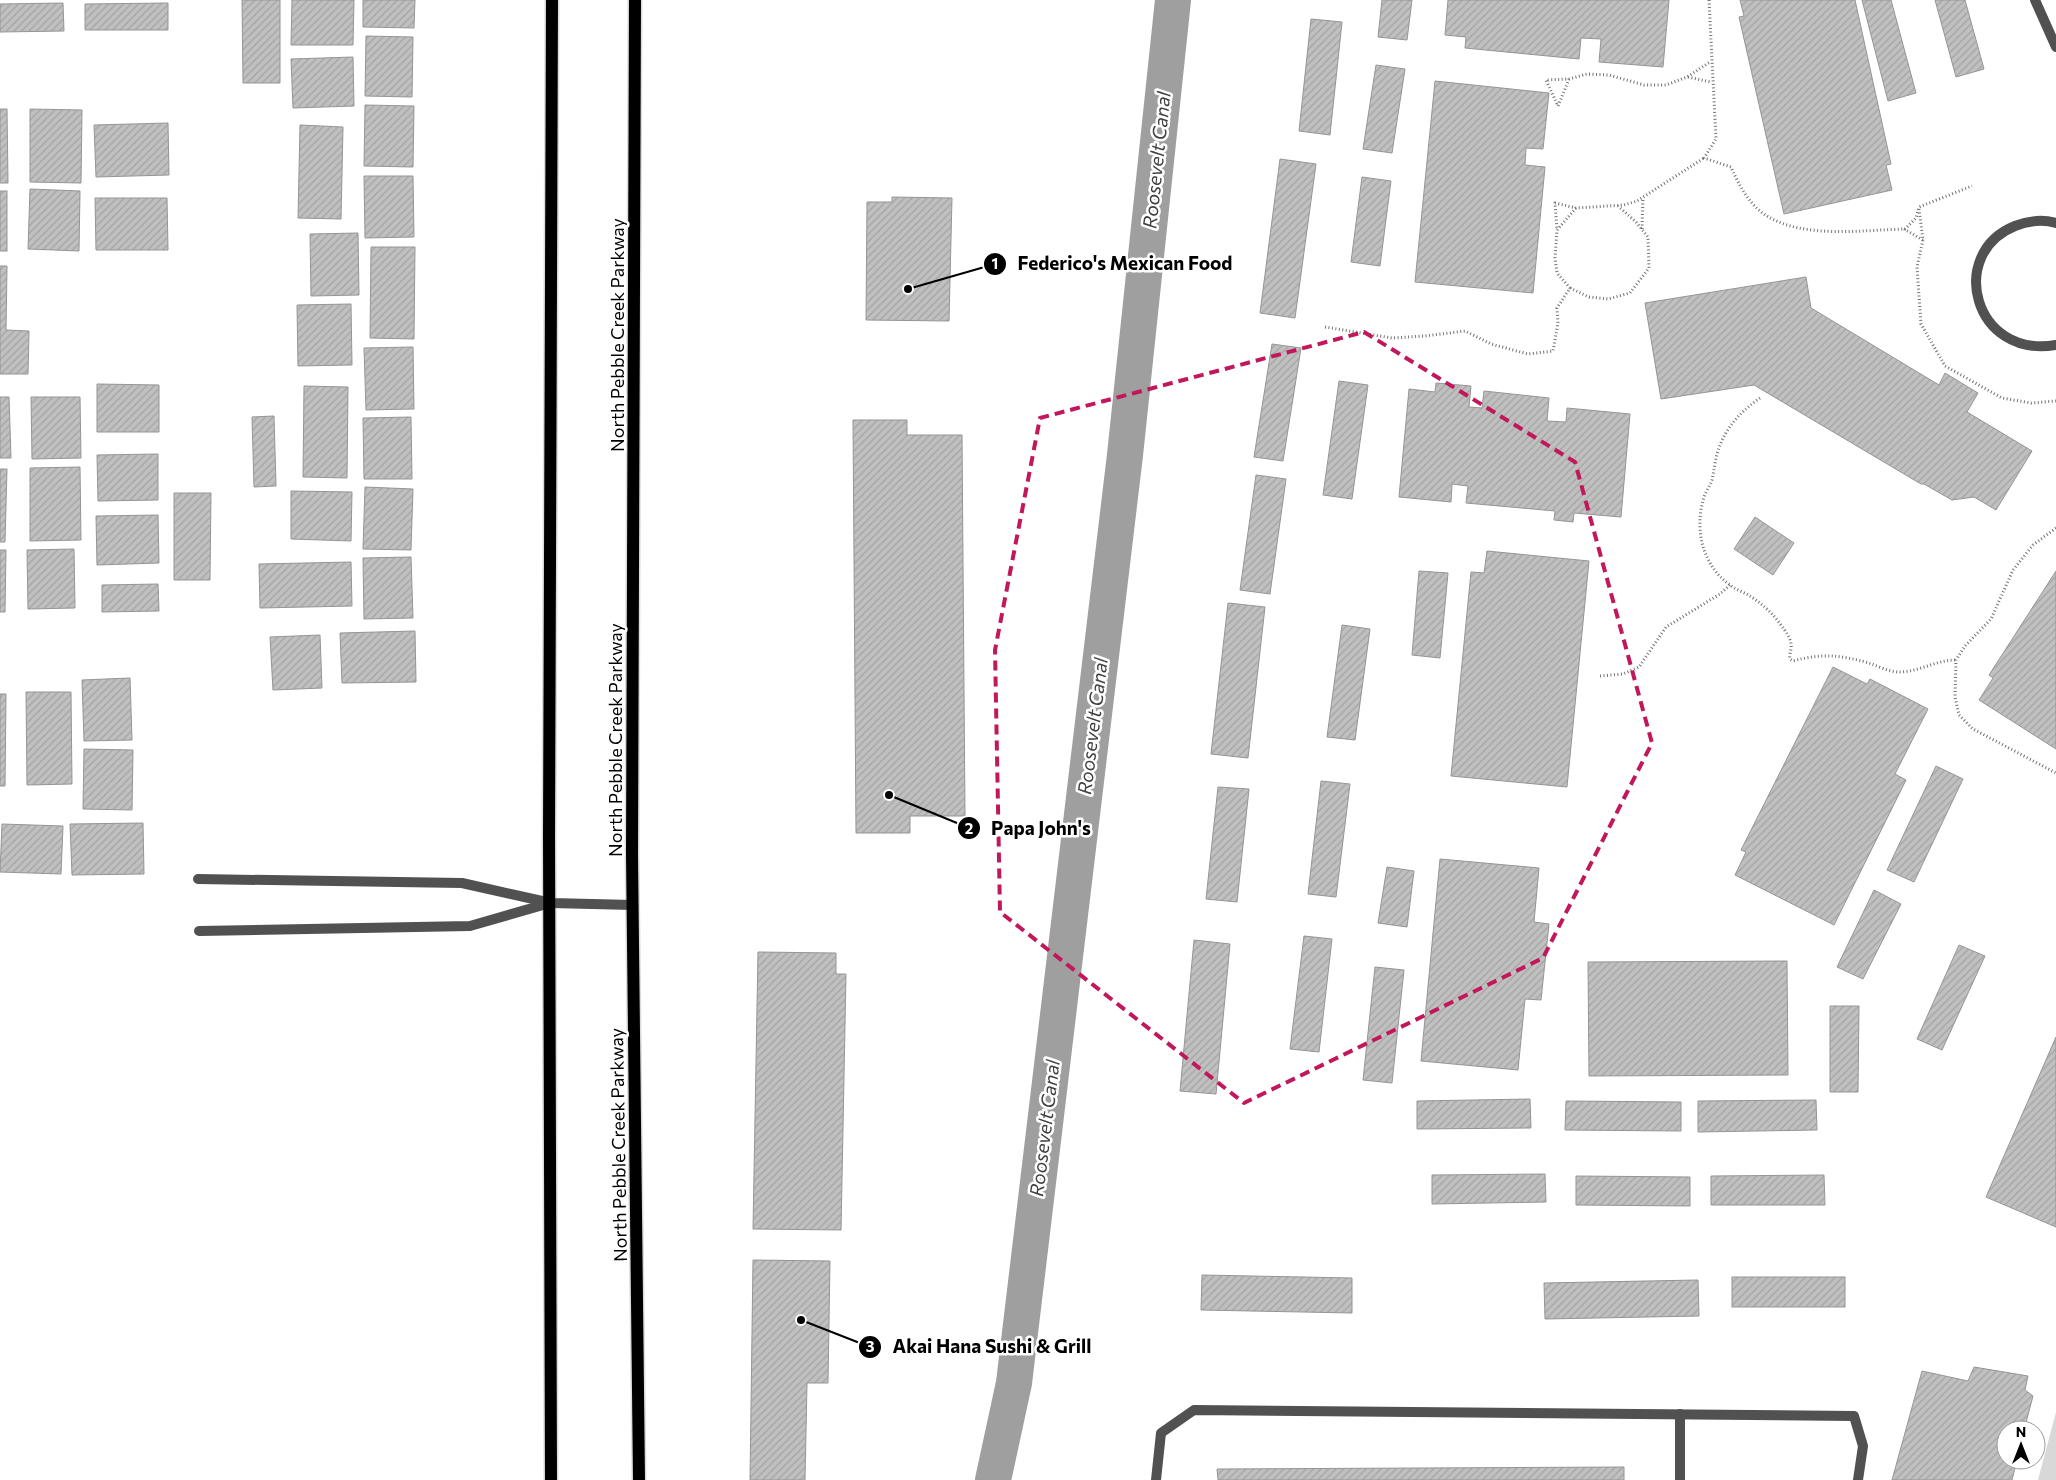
<svg xmlns="http://www.w3.org/2000/svg" width="2056" height="1480" font-family="Commissioner,sans-serif">
  <defs>
    <pattern id="building-hatch" width="6" height="6" patternUnits="userSpaceOnUse" patternTransform="scale(1.25)"><rect width="6" height="6" fill="#c0c0c0"/><path d="M-1 1l2-2M0 6l6-6M5 7l2-2" fill="none" stroke="#a3a3a3"/></pattern>
  </defs>
  <rect width="100%" height="100%" fill="#fff"/>
  <polygon fill="#d8d8d8" points="2056,1412 2056,1480 2038,1480"/>
  <g fill="none" stroke-linecap="round" stroke-linejoin="round">
    <polyline stroke="#9f9f9f" stroke-width="36" points="993,1480 1014,1383 1125,455 1173,0"/>
  </g>
  <g fill="url(#building-hatch)" stroke="#959595">
    <polygon points="242,0 280,0 280,83 243,83"/>
    <polygon points="292,0 354,0 353,45 291,45"/>
    <polygon points="363,0 415,0 414,28 363,27"/>
    <polygon points="1382,0 1412,0 1407,40 1378,37"/>
    <polygon points="1448,0 1669,0 1663,67 1599,62 1601,39 1581,38 1579,59 1465,48 1466,37 1445,35"/>
    <polygon points="1740,0 1855,0 1891,164 1886,165 1892,190 1784,214 1739,17 1744,16"/>
    <polygon points="1862,0 1891,0 1916,93 1888,101"/>
    <polygon points="1935,0 1965,0 1984,69 1956,77"/>
    <polygon points="63,3 64,31 0,32 0,4"/>
    <polygon points="168,3 168,30 85,30 85,4"/>
    <polygon points="1311,19 1342,22 1330,135 1299,131"/>
    <polygon points="366,36 413,37 412,97 365,96"/>
    <polygon points="353,57 354,106 293,108 291,59"/>
    <polygon points="1376,65 1405,69 1392,153 1363,149"/>
    <polygon points="1435,81 1549,93 1543,149 1526,148 1525,165 1545,167 1533,293 1415,282"/>
    <polygon points="365,105 414,106 413,167 364,166"/>
    <polygon points="0,109 7,109 8,183 0,183"/>
    <polygon points="30,109 82,110 81,183 30,182"/>
    <polygon points="168,123 169,175 96,177 94,125"/>
    <polygon points="300,125 343,127 341,219 298,218"/>
    <polygon points="1280,159 1316,164 1295,318 1260,313"/>
    <polygon points="364,176 413,176 414,237 365,238"/>
    <polygon points="1362,177 1391,181 1380,266 1351,262"/>
    <polygon points="30,189 80,191 79,251 28,249"/>
    <rect x="0" y="191" width="7" height="60"/>
    <polygon points="892,197 952,198 949,321 866,320 867,202 892,202"/>
    <polygon points="95,198 167,198 168,250 96,250"/>
    <polygon points="358,233 359,295 311,296 310,234"/>
    <polygon points="371,247 415,247 414,339 370,338"/>
    <polygon points="0,266 7,266 6,330 29,331 28,374 0,374"/>
    <polygon points="1806,277 1811,308 1939,385 1945,373 1978,393 1967,412 2032,451 1996,510 1974,497 1952,500 1924,484 1921,484 1754,385 1661,399 1645,303"/>
    <polygon points="351,304 352,365 298,366 297,305"/>
    <polygon points="1272,344 1301,348 1283,461 1254,457"/>
    <polygon points="413,347 414,409 366,410 364,348"/>
    <polygon points="1339,381 1368,385 1352,499 1323,495"/>
    <polygon points="1436,383 1471,386 1469,407 1482,408 1484,391 1549,398 1547,421 1566,422 1567,408 1630,414 1621,517 1574,513 1573,522 1554,520 1555,511 1466,503 1468,486 1452,484 1451,502 1399,497 1409,389 1435,392"/>
    <polygon points="97,384 159,385 159,432 97,432"/>
    <polygon points="304,386 348,387 347,478 303,477"/>
    <polygon points="0,397 9,397 11,458 0,458"/>
    <polygon points="31,397 80,397 81,458 32,459"/>
    <polygon points="274,416 276,486 254,487 252,417"/>
    <polygon points="411,417 412,479 364,479 363,418"/>
    <polygon points="853,420 907,420 907,435 962,435 965,816 910,816 910,833 856,833"/>
    <polygon points="158,454 158,500 98,501 97,455"/>
    <polygon points="80,467 81,540 30,541 30,468"/>
    <polygon points="0,469 7,469 5,542 0,542"/>
    <polygon points="1256,475 1286,479 1270,594 1240,590"/>
    <polygon points="365,487 413,489 411,550 363,549"/>
    <polygon points="291,491 352,492 351,541 291,539"/>
    <polygon points="174,493 211,493 210,580 174,580"/>
    <polygon points="158,515 159,563 97,565 96,516"/>
    <polygon points="1755,517 1794,543 1773,575 1734,549"/>
    <polygon points="74,549 75,608 28,609 27,550"/>
    <polygon points="0,550 6,550 5,612 0,612"/>
    <polygon points="1487,551 1589,561 1567,787 1451,776 1471,572 1484,573"/>
    <polygon points="411,557 413,618 364,619 363,558"/>
    <polygon points="351,562 352,606 260,608 259,564"/>
    <polygon points="1419,571 1448,573 1440,658 1412,655"/>
    <polygon points="2056,571 2056,749 1979,700 1993,678 1989,675"/>
    <polygon points="158,584 159,611 102,612 102,585"/>
    <polygon points="1228,603 1265,607 1248,758 1211,754"/>
    <polygon points="1342,625 1370,629 1355,740 1327,737"/>
    <polygon points="415,631 416,682 342,683 340,633"/>
    <polygon points="320,635 322,688 273,690 270,637"/>
    <polygon points="1833,667 1867,684 1870,679 1928,709 1895,774 1906,780 1834,925 1735,875 1746,852 1741,850"/>
    <polygon points="130,678 132,740 84,741 82,680"/>
    <polygon points="26,692 71,692 72,784 27,785"/>
    <polygon points="0,694 6,694 5,786 0,786"/>
    <polygon points="84,749 133,750 132,810 83,809"/>
    <polygon points="1936,766 1963,779 1914,882 1887,870"/>
    <polygon points="1321,781 1350,784 1336,897 1308,894"/>
    <polygon points="1218,787 1249,789 1237,902 1206,899"/>
    <polygon points="143,823 144,874 72,875 70,824"/>
    <polygon points="2,824 63,826 61,874 0,872"/>
    <polygon points="1440,859 1539,868 1534,922 1549,924 1541,1000 1525,999 1518,1070 1421,1061"/>
    <polygon points="1387,867 1414,871 1407,927 1378,923"/>
    <polygon points="1874,890 1901,904 1863,979 1837,967"/>
    <polygon points="1304,936 1332,939 1319,1052 1290,1049"/>
    <polygon points="1194,940 1230,944 1216,1094 1180,1091"/>
    <polygon points="1959,945 1985,956 1942,1050 1917,1039"/>
    <polygon points="758,952 836,953 836,974 846,974 841,1230 753,1229"/>
    <polygon points="1787,961 1788,1075 1589,1076 1588,962"/>
    <polygon points="1375,967 1404,970 1392,1083 1363,1080"/>
    <polygon points="1830,1006 1859,1006 1858,1092 1830,1092"/>
    <polygon points="2056,1037 2056,1227 1986,1197"/>
    <polygon points="1530,1099 1531,1128 1417,1129 1417,1101"/>
    <polygon points="1816,1100 1817,1130 1698,1132 1698,1101"/>
    <polygon points="1566,1101 1681,1102 1681,1131 1565,1130"/>
    <polygon points="1545,1174 1546,1202 1432,1204 1432,1175"/>
    <polygon points="1824,1175 1825,1205 1711,1205 1711,1176"/>
    <polygon points="1576,1176 1690,1177 1690,1206 1576,1205"/>
    <polygon points="753,1260 830,1261 828,1383 807,1383 805,1480 750,1480"/>
    <polygon points="1202,1275 1352,1278 1352,1313 1201,1310"/>
    <rect x="1732" y="1277" width="113" height="30"/>
    <polygon points="1698,1280 1699,1316 1545,1319 1544,1283"/>
    <polygon points="1974,1367 2028,1376 2025,1390 2033,1396 2024,1430 2006,1430 2006,1460 2017,1460 2012,1480 1892,1480 1922,1371 1968,1381"/>
    <polygon points="1624,1467 1624,1480 1218,1480 1217,1469"/>
  </g>
  <g fill="none" stroke-linecap="round" stroke-linejoin="round">
    <defs>
      <g id="primary">
        <polyline points="635,0 632,854 639,1480"/>
        <polyline points="551,1480 549,836 552,0"/>
      </g>
    </defs>
    <use href="#primary" stroke="#dbdbdb" stroke-width="15"/>
    <g stroke="#737373" stroke-width="3" stroke-dasharray="1 2.5" stroke-linecap="butt">
      <path d="M1709 0 1716 139 1704 158 1731 167C1739 185 1749 205 1767 216 1804 239 1863 230 1905 229L1916 218 1919 207 1972 186"/>
      <polyline points="1688,77 1711,82"/>
      <polyline points="1569,79 1558,106 1546,80 1569,79 1587,74 1609,75 1644,85 1666,85 1687,77 1710,62"/>
      <polyline points="1576,208 1557,230 1555,203 1576,208 1624,205 1637,201 1704,158"/>
      <polyline points="1919,209 1923,240 1917,267 1921,324 1945,366 2002,398 2031,403 2056,401"/>
      <polyline points="1642,229 1643,198"/>
      <polyline points="1904,229 1923,240"/>
      <polyline points="1570,288 1589,297 1608,299 1630,293 1649,268 1648,237 1636,222 1618,206"/>
      <polyline points="1325,327 1392,338 1425,336 1465,331 1491,344 1528,354 1553,351 1558,323 1557,308 1570,288 1557,273 1555,258 1557,230"/>
      <path d="M1760 398C1740 412 1724 429 1717 454 1715 462 1714 471 1712 480 1710 486 1706 491 1704 497 1694 529 1702 565 1730 585 1736 590 1744 592 1750 596 1761 603 1770 611 1778 621 1783 628 1790 636 1791 644 1792 649 1789 654 1790 659L1793 661C1822 653 1840 655 1869 663 1878 666 1889 672 1899 672 1919 672 1936 660 1956 660"/>
      <polyline points="2056,528 2033,545 2013,570 1991,619 1965,646 1956,660 1955,697 1959,715 1973,729 2056,773"/>
      <polyline points="1600,676 1623,674 1639,667 1666,627 1720,594 1730,585"/>
    </g>
    <g stroke="#515151" stroke-width="10">
      <polyline points="2035,0 2056,47"/>
      <path d="M2056 223C2042 219 2028 221 2015 226 1947 253 1973 359 2056 345"/>
      <polyline points="198,879 462,883 551,903 633,905"/>
      <polyline points="199,931 470,926 550,903"/>
      <polyline points="1680,1414 1680,1480"/>
      <polyline points="1156,1480 1161,1433 1194,1410 1854,1416 1863,1446 1858,1480"/>
    </g>
    <use href="#primary" stroke="#000" stroke-width="12"/>
  </g>
  <path fill="none" stroke="#c2185b" stroke-width="4" stroke-dasharray="10 6" stroke-linejoin="round" d="M1364 332 1575 462 1652 743 1543 958 1244 1103 1000 912 995 650 1040 418Z"/>
  <g text-anchor="middle" dominant-baseline="central" stroke-width="5" stroke-linejoin="round" paint-order="stroke">
    <g font-size="18" fill="#000" stroke="#fff">
      <text transform="translate(617 335) rotate(-90)">North Pebble Creek Parkway</text>
      <text transform="translate(615 740) rotate(-90)">North Pebble Creek Parkway</text>
      <text transform="translate(618 1145) rotate(-91)">North Pebble Creek Parkway</text>
    </g>
    <g font-size="19" font-style="italic" fill="#404040" stroke="#fff">
      <text transform="translate(1156 160) rotate(-84)">Roosevelt Canal</text>
      <text transform="translate(1092 726) rotate(-83)">Roosevelt Canal</text>
      <text transform="translate(1044 1128) rotate(-83)">Roosevelt Canal</text>
    </g>
  </g>
  <path fill="none" stroke="#000" stroke-width="2" d="M908 289L995 264M889 795L969 828M801 1320L870 1347"/>
  <g fill="#000" stroke="#fff" stroke-width="2">
    <circle cx="908" cy="289" r="5"/>
    <circle cx="889" cy="795" r="5"/>
    <circle cx="801" cy="1320" r="5"/>
    <circle cx="995" cy="264" r="12"/>
    <circle cx="969" cy="828" r="12"/>
    <circle cx="870" cy="1347" r="12"/>
  </g>
  <g font-size="15" text-anchor="middle" font-weight="bold" fill="#fff">
    <text x="995" y="269">1</text>
    <text x="969" y="834">2</text>
    <text x="870" y="1352">3</text>
  </g>
  <g font-size="19" text-anchor="middle" font-weight="bold" fill="#000" stroke="#fff" stroke-width="5" stroke-linejoin="round" paint-order="stroke">
    <text x="1125" y="270">Federico's Mexican Food</text>
    <text x="1041" y="835">Papa John's</text>
    <text x="992" y="1353">Akai Hana Sushi &amp; Grill</text>
  </g>
  <g transform="translate(2021 1445)"><circle r="24" fill="#ffffff" stroke="#999999"/>
  <path d="M0-4L9 19L0 12L-9 19Z" fill="#000000"/>
  <text y="-8" font-size="14" font-weight="bold" text-anchor="middle" fill="#000000">N</text>
  </g>
</svg>
